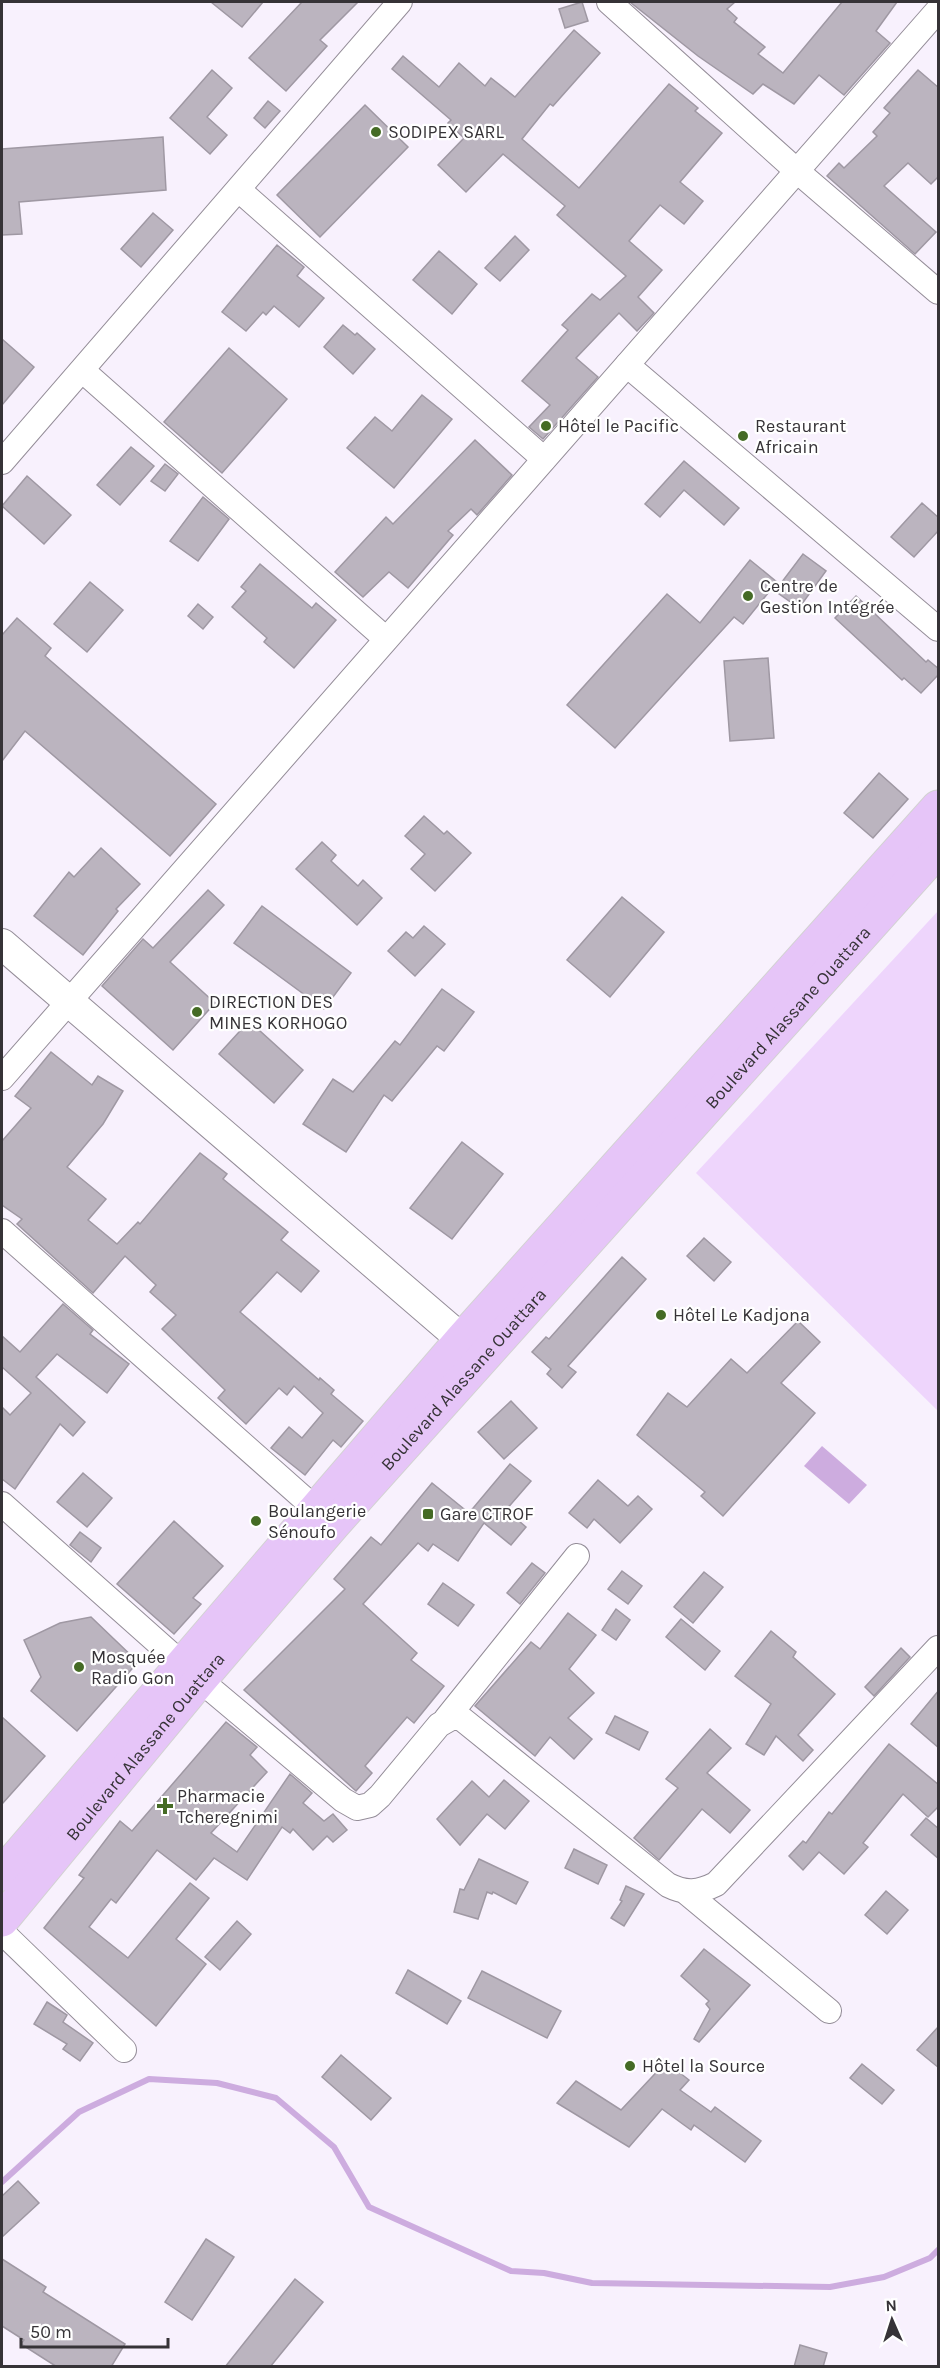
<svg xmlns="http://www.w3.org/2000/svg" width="940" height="2368" font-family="Karla,sans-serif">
  <rect width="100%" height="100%" fill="#f8f1fd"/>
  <polygon fill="#eed5fc" points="938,911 938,1411 696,1173"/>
  <polygon fill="#cdacdf" points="822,1446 867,1485 849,1504 804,1466"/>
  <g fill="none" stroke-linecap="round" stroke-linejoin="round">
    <polyline stroke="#cdacdf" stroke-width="6" points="2,2182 79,2112 149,2079 217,2083 276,2098 334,2147 369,2207 511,2271 544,2273 592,2283 830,2287 884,2277 930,2258 938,2250"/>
  </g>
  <g fill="#bbb4bf" stroke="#9f98a3" stroke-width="1.5">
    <polygon points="211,2 263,2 242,27"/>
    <polygon points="302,2 358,2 320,40 327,46 286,91 249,58"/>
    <polygon points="582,2 588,21 565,28 559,9"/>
    <polygon points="630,2 735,2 727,9 737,18 734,22 765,47 758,54 783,73 842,2 897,2 876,31 890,43 844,95 819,75 794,104 763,84 753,94 698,56"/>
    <polygon points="574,30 600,53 553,106 550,104 522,139 579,188 669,84 698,108 695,111 722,133 680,182 703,201 684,224 660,205 629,241 662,270 638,297 654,313 637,331 619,313 576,358 598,377 543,439 529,427 550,405 522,381 568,330 562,325 592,294 600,300 626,276 557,215 565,206 503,154 466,192 438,165 464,138 448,123 451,120 392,69 403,56 439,87 459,63 485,86 491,78 515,97"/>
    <polygon points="212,70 232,88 207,117 227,135 210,154 170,118"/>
    <polygon points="918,70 939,88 939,176 931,184 908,163 884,186 936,232 915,254 827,176 839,163 844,168 877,136 873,132 890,113 884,108"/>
    <polygon points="268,101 280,111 265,128 254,118"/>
    <polygon points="365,105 408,147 320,237 277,195"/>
    <polygon points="163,137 166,190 19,202 22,234 2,235 2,149"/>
    <polygon points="153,213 173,230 141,267 121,249"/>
    <polygon points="515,236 529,250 500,281 485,268"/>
    <polygon points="277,245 304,267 297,276 324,298 299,327 274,306 266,315 263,312 246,331 222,312"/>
    <polygon points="439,251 477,284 452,314 413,280"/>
    <polygon points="343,325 355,335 357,333 375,349 353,374 324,347"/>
    <polygon points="2,339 34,367 2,405"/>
    <polygon points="229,348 287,399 222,473 164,422"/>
    <polygon points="422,395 452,419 394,488 347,448 375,417 392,431"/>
    <polygon points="475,440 512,475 477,515 471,509 448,531 453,535 408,588 389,572 363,597 335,572 386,517 393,524"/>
    <polygon points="131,447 154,466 120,505 97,485"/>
    <polygon points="684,461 739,508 724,525 684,490 660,517 645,504"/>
    <polygon points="165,464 178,474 165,491 151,481"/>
    <polygon points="27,476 71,515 44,544 2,506"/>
    <polygon points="203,497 229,519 198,561 170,541"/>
    <polygon points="922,503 939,518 939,530 914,557 891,537"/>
    <polygon points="803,554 826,571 799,608 775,591"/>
    <polygon points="750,560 777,582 743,624 734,617 615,748 567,705 667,594 700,623"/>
    <polygon points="260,564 312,608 316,603 336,620 294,668 264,642 267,638 232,607 246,591 241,587"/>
    <polygon points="90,582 123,610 87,652 54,624"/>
    <polygon points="856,596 926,662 928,660 939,669 939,674 921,693 904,678 902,680 835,618"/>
    <polygon points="198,604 213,617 203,629 188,616"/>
    <polygon points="17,618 51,648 45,656 216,804 170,856 25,731 2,761 2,635"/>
    <polygon points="768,658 774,738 730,741 724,661"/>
    <polygon points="879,773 908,799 873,838 844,813"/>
    <polygon points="424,816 444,834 447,831 471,853 435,891 411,869 425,854 405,836"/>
    <polygon points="322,842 336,855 331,861 358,886 363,880 382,898 357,925 296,869"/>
    <polygon points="101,848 140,884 116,909 118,911 83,955 34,916 69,872 74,877"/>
    <polygon points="208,890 224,905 170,962 215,1003 173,1050 102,986 143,939 153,948"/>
    <polygon points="622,897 664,932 610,997 567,960"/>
    <polygon points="262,906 351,973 324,1009 234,943"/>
    <polygon points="424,926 445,944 415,976 388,951 406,932 413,938"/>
    <polygon points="442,989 474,1012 444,1051 437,1046 392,1101 384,1095 346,1152 303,1124 333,1079 353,1092 395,1041 400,1045"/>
    <polygon points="249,1021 303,1070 274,1103 219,1054"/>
    <polygon points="51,1052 92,1085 98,1076 123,1091 103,1124 67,1167 106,1199 88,1220 117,1244 138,1222 140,1224 200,1153 227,1174 223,1179 288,1232 281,1240 319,1271 301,1292 277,1272 240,1312 319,1380 320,1378 334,1390 331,1394 363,1421 341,1447 333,1440 305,1475 271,1448 289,1427 302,1438 323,1413 294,1386 287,1395 279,1388 246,1424 218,1398 225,1390 162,1329 176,1315 150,1292 156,1285 125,1256 93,1293 17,1224 22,1219 2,1205 2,1141 31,1108 15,1096"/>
    <polygon points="462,1142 503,1174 452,1239 410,1208"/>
    <polygon points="704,1238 731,1262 714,1281 687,1256"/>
    <polygon points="622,1257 646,1279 568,1366 576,1372 562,1388 547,1374 551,1369 532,1352 546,1337 549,1339"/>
    <polygon points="63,1304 93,1330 90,1334 129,1364 107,1393 57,1354 36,1377 85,1422 73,1436 60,1424 15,1489 2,1479 2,1407 10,1415 31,1393 2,1367 2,1336 20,1352"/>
    <polygon points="798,1321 820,1342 781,1383 815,1413 723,1516 701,1496 705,1492 637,1435 668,1393 687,1407 731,1359 747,1373"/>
    <polygon points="511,1401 537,1428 504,1459 478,1432"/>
    <polygon points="510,1464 531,1481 506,1510 526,1527 511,1545 484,1523 458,1561 433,1544 428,1551 418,1543 363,1604 417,1653 411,1660 444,1686 414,1723 407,1717 365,1766 372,1773 356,1791 244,1690 345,1589 334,1579 371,1537 381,1545 432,1483 469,1513"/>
    <polygon points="83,1473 112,1498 87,1527 57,1502"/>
    <polygon points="598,1480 628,1506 638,1496 652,1509 620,1543 594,1519 587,1528 569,1513"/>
    <polygon points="174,1521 223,1566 193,1598 201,1604 174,1634 117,1584"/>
    <polygon points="80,1532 101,1548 91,1562 70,1545"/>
    <polygon points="532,1563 545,1573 520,1604 507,1593"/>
    <polygon points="622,1571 642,1586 628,1604 608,1589"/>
    <polygon points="704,1572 723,1587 693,1623 674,1607"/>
    <polygon points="443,1583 474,1605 458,1626 428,1604"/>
    <polygon points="616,1609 630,1620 616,1640 602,1630"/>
    <polygon points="568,1613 596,1635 569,1669 594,1693 568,1718 592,1739 574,1759 550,1737 535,1756 475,1706 531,1642 540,1649"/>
    <polygon points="91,1617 138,1662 77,1731 31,1691 41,1677 24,1640 60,1623"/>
    <polygon points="681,1619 720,1651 705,1670 666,1637"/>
    <polygon points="771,1631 796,1652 793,1657 835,1694 798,1735 813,1750 803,1761 776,1736 764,1755 746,1744 771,1704 735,1676"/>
    <polygon points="901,1648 910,1657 874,1696 865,1687"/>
    <polygon points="939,1690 939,1748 911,1724"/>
    <polygon points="615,1716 648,1732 639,1750 606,1733"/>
    <polygon points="2,1717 45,1756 2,1804"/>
    <polygon points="226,1722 257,1747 250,1755 267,1772 211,1833 237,1852 290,1774 312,1793 303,1803 324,1821 333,1814 347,1830 333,1842 327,1836 313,1850 293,1829 290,1833 282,1827 247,1880 214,1858 196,1880 157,1850 116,1903 111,1899 89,1927 128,1958 190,1883 209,1898 176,1939 206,1964 156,2026 44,1928 84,1878 79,1875 120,1821 132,1831"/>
    <polygon points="710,1729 731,1748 707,1773 750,1810 730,1833 702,1809 659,1860 634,1838 678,1788 666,1779"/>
    <polygon points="889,1744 939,1785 939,1806 928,1817 903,1794 863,1843 868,1847 844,1874 819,1852 803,1870 789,1856 803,1841 806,1843 829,1812 832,1814"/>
    <polygon points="504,1780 529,1801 505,1829 487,1814 460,1845 437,1819 472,1781 489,1797"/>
    <polygon points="926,1818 939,1829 939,1859 911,1835"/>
    <polygon points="574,1849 607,1865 598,1884 565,1868"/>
    <polygon points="479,1859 528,1882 516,1904 493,1892 492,1894 487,1892 478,1919 454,1912 460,1889 464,1890"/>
    <polygon points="626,1886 644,1894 624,1926 611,1918 622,1901 620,1900"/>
    <polygon points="886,1891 908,1910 887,1934 865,1915"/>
    <polygon points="237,1921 251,1934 220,1970 205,1957"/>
    <polygon points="704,1949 750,1985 699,2042 694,2039 710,2009 706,2004 709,2001 681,1976"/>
    <polygon points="408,1970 461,2001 447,2024 396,1993"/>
    <polygon points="482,1971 561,2011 547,2038 468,1998"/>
    <polygon points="47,2002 67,2015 63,2022 93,2043 80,2061 63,2049 67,2044 34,2024"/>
    <polygon points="939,2026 939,2068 917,2050"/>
    <polygon points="341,2055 391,2098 371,2120 322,2077"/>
    <polygon points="666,2062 689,2080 680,2090 711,2112 715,2107 761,2141 745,2162 694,2125 691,2130 662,2109 629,2147 557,2103 576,2081 621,2110"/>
    <polygon points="862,2064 894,2090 882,2104 850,2078"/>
    <polygon points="18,2181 39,2203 2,2237 2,2196"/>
    <polygon points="206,2239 234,2257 192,2320 165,2302"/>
    <polygon points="2,2259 46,2287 43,2292 125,2344 111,2367 57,2367 21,2344 24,2340 2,2326"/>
    <polygon points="295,2279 323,2302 270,2367 225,2367"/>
    <polygon points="800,2345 827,2353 823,2367 794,2367"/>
  </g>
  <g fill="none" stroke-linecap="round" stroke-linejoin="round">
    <defs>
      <g id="minor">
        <polyline points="609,2 797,171 938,292"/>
        <polyline points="239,190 544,459"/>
        <polyline points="627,365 938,629"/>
        <polyline points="83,371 386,639"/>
        <polyline points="2,462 400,2"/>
        <polyline points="2,1078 938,10"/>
        <polyline points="2,1231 327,1519"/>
        <path d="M2 1504 200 1680 343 1800 357 1808 370 1805 380 1796 439 1725 453 1717 462 1719 668 1885C686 1894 698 1893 716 1884L938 1648"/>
        <polyline points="446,1719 577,1556"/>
        <polyline points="687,1893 829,2011"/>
        <polyline points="2,1932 124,2050"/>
      </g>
      <polyline id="tertiary" points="2,944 479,1354"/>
      <g id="primary">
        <polyline points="2,1874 462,1339 938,807"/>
        <path id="s1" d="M2 1920 200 1680 333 1525 938 850"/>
      </g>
    </defs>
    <use href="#minor" stroke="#948d98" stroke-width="26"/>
    <use href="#tertiary" stroke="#948d98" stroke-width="32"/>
    <use href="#primary" stroke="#d3d2d3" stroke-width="35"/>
    <use href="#minor" stroke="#fff" stroke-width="24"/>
    <use href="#tertiary" stroke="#fff" stroke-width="30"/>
    <use href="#primary" stroke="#e6c5f8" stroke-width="33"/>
  </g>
  <g fill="#456b25" stroke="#fff" stroke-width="2">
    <circle cx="376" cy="132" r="6"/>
    <circle cx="546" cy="426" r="6"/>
    <circle cx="743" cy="436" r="6"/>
    <circle cx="748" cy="596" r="6"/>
    <circle cx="197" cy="1012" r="6"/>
    <circle cx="661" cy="1315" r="6"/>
    <rect x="422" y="1508" width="12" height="12" rx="3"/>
    <circle cx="256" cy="1521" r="6"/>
    <circle cx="79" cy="1667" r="6"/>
    <path d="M162 1797h6v6h6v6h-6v6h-6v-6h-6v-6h6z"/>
    <circle cx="630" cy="2066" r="6"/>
  </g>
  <g text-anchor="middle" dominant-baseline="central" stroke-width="4.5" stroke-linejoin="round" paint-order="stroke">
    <g font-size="18" fill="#363337" stroke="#fff" text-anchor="start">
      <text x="388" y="132">SODIPEX SARL</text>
      <text x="558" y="426">Hôtel le Pacific</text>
      <text x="755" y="426">Restaurant<tspan x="755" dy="21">Africain</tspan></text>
      <text x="760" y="586">Centre de<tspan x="760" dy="21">Gestion Intégrée</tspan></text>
      <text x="209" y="1002">DIRECTION DES<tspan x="209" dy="21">MINES KORHOGO</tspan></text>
      <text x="673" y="1315">Hôtel Le Kadjona</text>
      <text x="268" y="1511">Boulangerie<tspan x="268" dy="21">Sénoufo</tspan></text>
      <text x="440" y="1514">Gare CTROF</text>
      <text x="91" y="1657">Mosquée<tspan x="91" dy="21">Radio Gon</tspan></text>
      <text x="177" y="1796">Pharmacie<tspan x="177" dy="21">Tcheregnimi</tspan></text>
      <text x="642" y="2066">Hôtel la Source</text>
    </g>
    <g font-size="18" fill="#363337" stroke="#fff">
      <text stroke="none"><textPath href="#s1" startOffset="1197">Boulevard Alassane Ouattara</textPath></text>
      <text stroke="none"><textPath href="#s1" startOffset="711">Boulevard Alassane Ouattara</textPath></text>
      <text stroke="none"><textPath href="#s1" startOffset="225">Boulevard Alassane Ouattara</textPath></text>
    </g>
  </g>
  <rect width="940" height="2368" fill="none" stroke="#363337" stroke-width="6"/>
  <g transform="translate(892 2320) rotate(357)" stroke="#ffffff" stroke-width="4.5" paint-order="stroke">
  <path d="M0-4.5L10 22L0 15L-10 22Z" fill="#363337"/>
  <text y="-9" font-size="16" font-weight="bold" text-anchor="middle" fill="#363337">N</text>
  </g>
  <path d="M21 2338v9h147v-9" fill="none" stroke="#363337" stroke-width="3"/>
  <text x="30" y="2338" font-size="18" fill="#363337" stroke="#ffffff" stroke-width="4.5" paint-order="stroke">50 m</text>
</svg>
